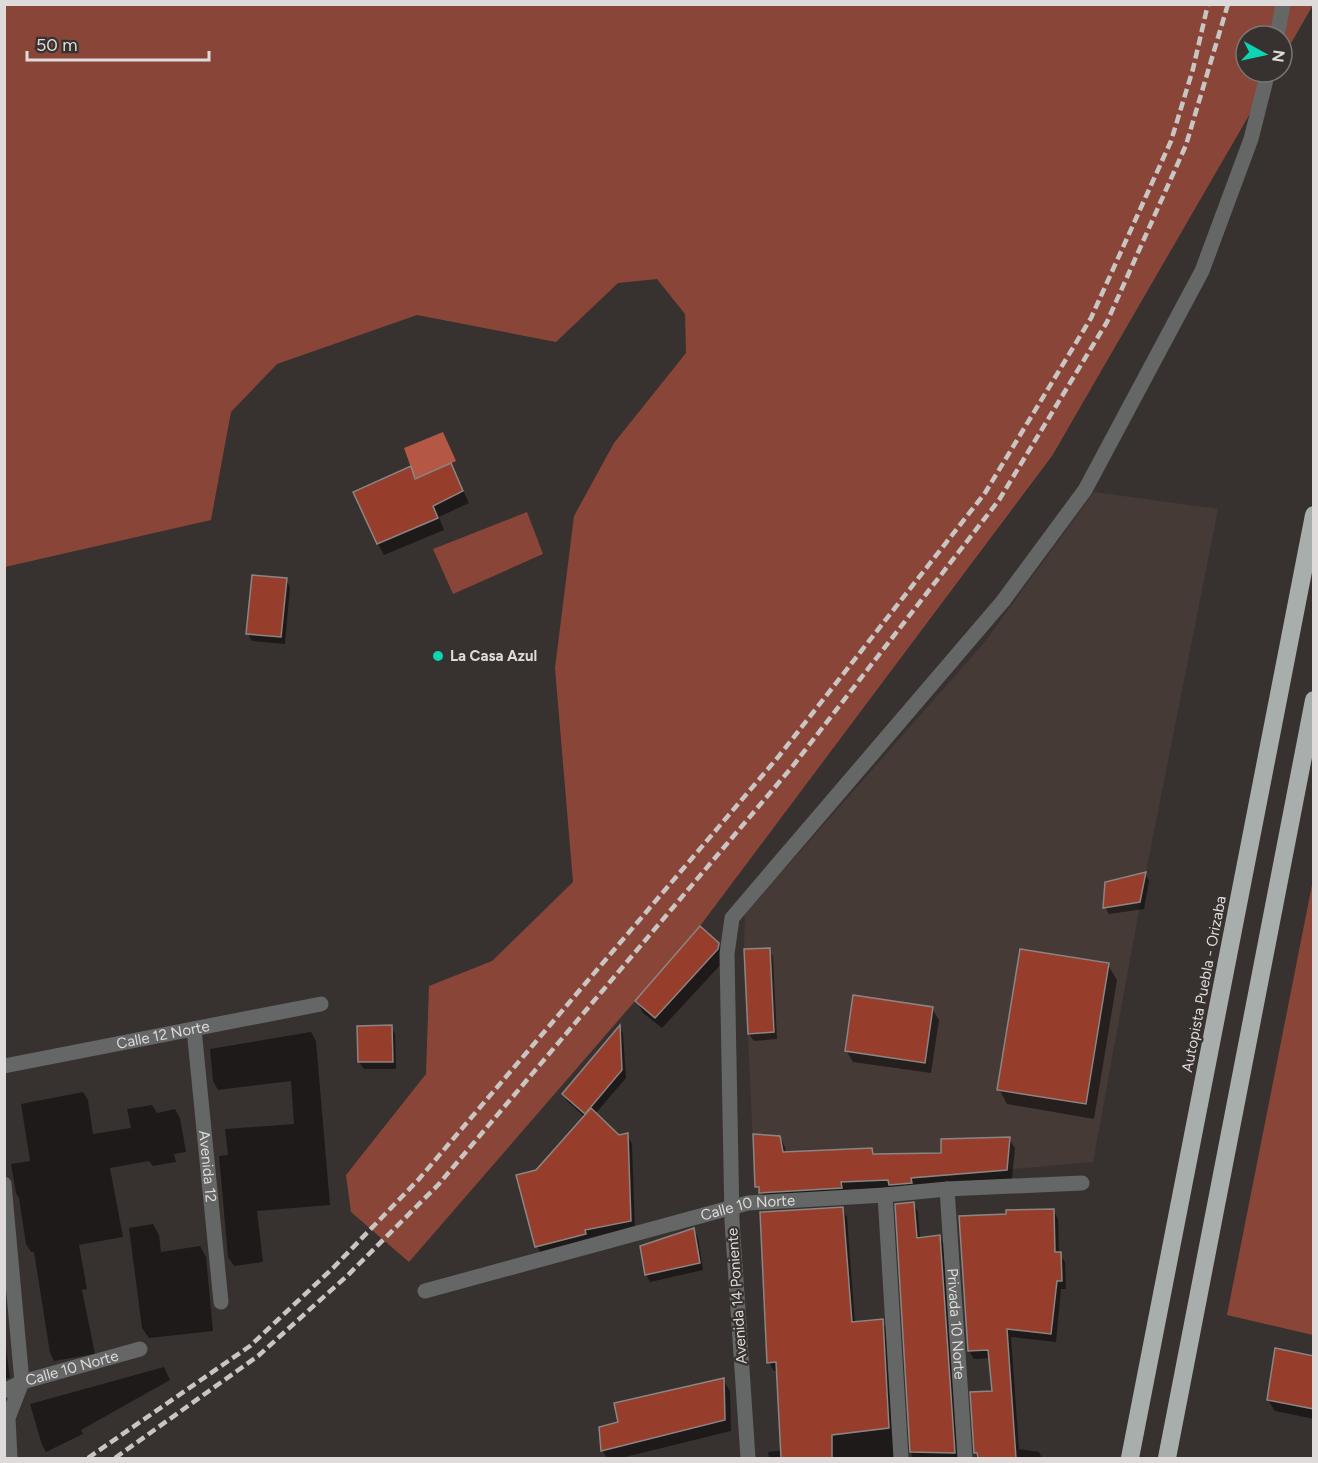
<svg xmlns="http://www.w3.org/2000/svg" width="1318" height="1463" font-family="Figtree,sans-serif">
  <rect width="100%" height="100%" fill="#373230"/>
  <polygon fill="#463a37" points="1094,492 1218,509 1146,872 1093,1162 887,1180 755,1187 744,949 745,914 984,643"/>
  <g fill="#894638">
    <polygon points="4,5 1313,5 1282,59 1282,36 1246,36 1246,72 1274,72 1052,456 700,926 409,1262 351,1212 346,1175 426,1074 429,986 492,961 573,882 555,668 574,516 614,443 686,353 685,314 657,279 618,283 556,342 417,315 277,364 231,412 211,520 5,567"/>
    <polygon points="527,512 543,554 453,594 433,549"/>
    <polygon points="1313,880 1313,1335 1227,1315"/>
  </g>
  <polygon fill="#b45845" points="443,432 456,461 415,479 404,448"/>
  <g fill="#0007">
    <polygon points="451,465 469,503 439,517 444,530 384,555 378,544 410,468 417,480"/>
    <polygon points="286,580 290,587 285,644 252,641 248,634"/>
    <polygon points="1145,874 1149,881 1144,909 1109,914 1105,907"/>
    <polygon points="718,944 724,956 724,961 662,1028 643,1013 637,1002"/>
    <polygon points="769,950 773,957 777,1039 754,1041 749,1034"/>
    <polygon points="1108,965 1117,980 1094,1119 1007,1104 999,1089"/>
    <polygon points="932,1009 939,1020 931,1073 853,1062 846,1050"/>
    <polygon points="391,1027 395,1034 396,1069 364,1069 359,1062 359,1028"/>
    <polygon points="620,1028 623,1034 626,1078 595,1114 619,1136 627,1135 632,1144 635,1230 542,1255 537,1246 537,1171 585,1117 568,1102 563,1094"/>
    <polygon points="311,1032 316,1041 330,1205 257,1211 263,1262 234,1266 228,1257 219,1156 228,1155 225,1129 294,1124 291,1081 218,1090 213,1081 210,1049"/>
    <polygon points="83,1092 88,1100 93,1134 131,1128 127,1109 152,1105 157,1113 175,1109 180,1118 186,1152 174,1154 176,1162 153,1166 149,1161 110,1168 123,1237 79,1245 87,1289 82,1290 95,1354 54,1361 50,1353 34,1252 31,1252 26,1244 19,1198 16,1193 11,1164 30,1161 21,1104"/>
    <polygon points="780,1137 785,1147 786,1153 872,1150 875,1156 943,1154 1009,1139 1015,1148 1012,1179 762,1196 757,1187"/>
    <polygon points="913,1204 918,1212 920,1239 940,1237 944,1245 959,1458 912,1458 897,1205"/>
    <polygon points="842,1209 847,1217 855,1323 882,1321 887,1329 895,1458 769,1458 768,1452 783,1450 778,1371 774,1371 769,1362"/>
    <polygon points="1053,1210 1058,1219 1059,1254 1065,1262 1066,1289 1061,1289 1056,1342 1011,1337 1019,1449 1039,1452 1042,1458 976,1458 972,1394 994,1393 990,1358 974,1359 969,1351"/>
    <polygon points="153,1224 159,1235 161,1252 200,1246 206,1257 213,1331 149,1338 142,1328 129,1228"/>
    <polygon points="693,1230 698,1237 703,1270 650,1282 646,1274"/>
    <polygon points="4,1334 10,1378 4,1379"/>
    <polygon points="1314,1357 1314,1419 1275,1411 1268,1400"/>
    <polygon points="164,1367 170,1380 81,1430 83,1434 46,1452 42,1445 30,1404"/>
    <polygon points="723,1380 730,1391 731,1431 621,1458 607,1458 602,1450 620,1423"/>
  </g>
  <g fill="#963e2b" stroke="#8b8583" stroke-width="1.5">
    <polygon points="451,463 463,491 433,506 438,518 377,544 353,492 411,466 415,479"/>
    <polygon points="252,575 287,578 281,637 246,634"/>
    <polygon points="1146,872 1140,902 1103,908 1105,882"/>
    <polygon points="700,926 719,943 718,949 655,1018 635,1001"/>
    <polygon points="770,948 774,1032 748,1034 744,949"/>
    <polygon points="1020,949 1109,963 1086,1104 997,1090"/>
    <polygon points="853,995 933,1007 925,1063 845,1051"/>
    <polygon points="392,1025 393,1062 358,1062 357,1026"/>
    <polygon points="620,1025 622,1070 585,1114 562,1094"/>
    <polygon points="591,1108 619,1135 628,1133 631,1221 585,1230 586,1234 535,1247 516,1175 536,1170"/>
    <polygon points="753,1134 780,1136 783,1152 872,1148 873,1154 941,1153 941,1139 1010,1137 1007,1170 911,1178 912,1183 889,1185 888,1180 841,1182 842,1188 759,1193 759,1187 755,1187"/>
    <polygon points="914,1202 917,1238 940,1235 955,1453 910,1452 895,1204"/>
    <polygon points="843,1207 852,1322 883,1319 889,1428 832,1435 832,1458 781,1458 776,1362 767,1363 760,1212"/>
    <polygon points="1054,1209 1055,1252 1061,1252 1062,1281 1057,1281 1051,1334 1007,1329 1016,1458 978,1458 977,1453 974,1453 970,1392 992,1391 988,1350 968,1351 959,1216 1006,1214 1006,1210"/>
    <polygon points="694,1228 700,1263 645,1275 640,1246"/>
    <polygon points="1275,1348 1314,1356 1314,1409 1267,1400"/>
    <polygon points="724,1378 725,1420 601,1451 599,1427 618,1422 614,1403"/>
  </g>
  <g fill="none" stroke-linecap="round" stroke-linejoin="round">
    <g stroke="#646766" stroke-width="15">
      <polyline points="1277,36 1283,4"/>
      <path id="s1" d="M194 1029 221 1302"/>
      <path id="s2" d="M4 1066 321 1004"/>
      <polyline points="4,1184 22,1382 8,1418 10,1458"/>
      <path id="s3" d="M947 1189 965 1458"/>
      <polyline points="885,1195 901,1458"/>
      <path id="s4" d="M425 1291 748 1203 885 1195 947 1189 1082 1183"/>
      <path id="s5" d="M4 1391 22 1382 140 1349"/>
      <polyline points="748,1458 732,1221 727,954 732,918 1003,601 1085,490 1202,271 1251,139 1268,72"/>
    </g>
    <g stroke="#a7aeac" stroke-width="18">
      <polyline points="1130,1458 1314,515"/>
      <polyline points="1167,1458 1314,700"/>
    </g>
    <g stroke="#c8c5c3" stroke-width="4.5" stroke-dasharray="9 4.5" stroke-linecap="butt">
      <polyline points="88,1458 250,1346 333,1268 419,1179 779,756 985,493 1091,318 1171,141 1193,69 1208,4"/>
      <polyline points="115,1458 258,1356 348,1275 438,1185 792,767 999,500 1107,322 1186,145 1228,4"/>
    </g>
  </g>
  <circle fill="#0bd5b5" stroke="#373230" stroke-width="2" cx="438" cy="656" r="6"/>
  <g text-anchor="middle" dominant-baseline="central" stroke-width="4.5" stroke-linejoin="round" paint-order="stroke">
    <g font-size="15" font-weight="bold" fill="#dedbda" stroke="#373230" text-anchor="start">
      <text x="450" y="656">La Casa Azul</text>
    </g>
    <g font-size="15" fill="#dedbda" stroke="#373230">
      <text transform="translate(1204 984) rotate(-79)">Autopista Puebla - Orizaba</text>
      <text stroke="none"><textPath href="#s2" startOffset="162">Calle 12 Norte</textPath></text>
      <text stroke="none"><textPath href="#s1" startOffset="138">Avenida 12</textPath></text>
      <text stroke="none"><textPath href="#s4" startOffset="334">Calle 10 Norte</textPath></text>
      <text transform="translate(737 1296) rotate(-94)">Avenida 14 Poniente</text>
      <text stroke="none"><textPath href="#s3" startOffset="135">Privada 10 Norte</textPath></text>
      <text stroke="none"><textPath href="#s5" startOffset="72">Calle 10 Norte</textPath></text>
    </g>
  </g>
  <rect width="1318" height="1463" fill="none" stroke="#dedbda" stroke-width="12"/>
  <g transform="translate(1264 54) rotate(98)"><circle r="28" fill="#373230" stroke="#7a7674" stroke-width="1.5"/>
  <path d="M0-4.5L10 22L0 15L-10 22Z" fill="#0bd5b5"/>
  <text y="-9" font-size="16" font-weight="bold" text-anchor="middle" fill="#dedbda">N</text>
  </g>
  <path d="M27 51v9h182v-9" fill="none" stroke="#dedbda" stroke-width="3"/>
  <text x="36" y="51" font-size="18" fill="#dedbda" stroke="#373230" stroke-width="4.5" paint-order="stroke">50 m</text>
</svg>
